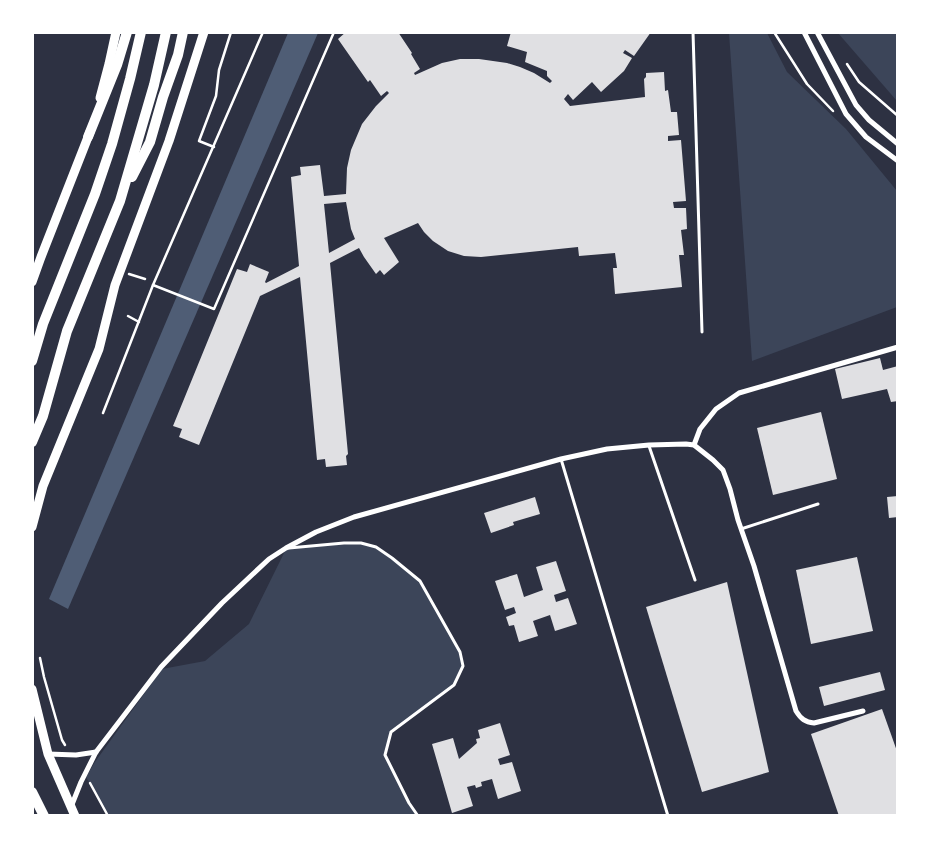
<svg xmlns="http://www.w3.org/2000/svg" width="930" height="848" font-family="Signika,sans-serif">
  <rect width="100%" height="100%" fill="#2d3142"/>
  <g fill="#3c4559">
    <polygon points="729,33 767,33 787,72 846,129 897,191 897,307 752,361"/>
    <polygon points="838,33 897,33 897,101"/>
    <polygon points="361,543 376,547 420,581 460,652 463,666 454,685 391,732 385,755 409,803 418,815 108,815 86,777 95,762 162,669 205,661 249,624 286,549"/>
  </g>
  <polygon fill="#4f5d75" points="288,33 318,33 68,609 49,599"/>
  <g fill="#e0e0e3" fill-rule="evenodd">
    <path d="M346 32H398L412 53 411 54 420 69 414 73 415 75 442 63 460 59H479L507 63 520 67 534 73 550 83 552 81 547 76V71L525 62 527 52 507 46 511 32H651L634 56 625 50 623 53 632 58 624 71 601 92 592 82 573 100 568 94 564 99 570 106 645 97 644 79 646 77V73L664 72 665 91 668 90 671 112H677L679 135 668 136V141L681 140 686 201 673 202 674 208H686L687 229 681 230 684 255H679L682 287 615 294 613 268H617L615 253 579 256 578 247 481 257 464 256 448 251 433 241 424 232 418 223 384 238 399 262 384 275 380 270 376 274 364 257 359 248 330 263 348 454 346 456 347 465 326 467 325 459 317 460 300 277 260 296 199 445 179 437 182 429 173 426 237 269 247 272 250 264 269 272 265 282 266 283 299 266 291 177 301 175 300 167 320 165 324 196 346 194 347 168 351 150 362 124 376 106 389 93 387 91 381 96 370 80 368 82 338 39ZM346 202 351 229 355 239 329 253 324 204Z"/>
    <polygon points="880,358 883,370 898,366 898,401 891,402 887,389 842,399 835,369"/>
    <polygon points="821,412 837,479 773,495 757,428"/>
    <polygon points="898,496 898,517 889,518 887,497"/>
    <polygon points="535,497 540,514 513,522 514,525 491,533 484,513"/>
    <polygon points="857,557 873,631 811,644 796,570"/>
    <polygon points="556,561 566,591 554,595 556,602 568,598 577,624 555,631 550,615 533,621 538,636 519,642 514,625 509,626 506,617 516,613 514,607 505,610 495,581 517,574 524,597 543,590 536,567"/>
    <polygon points="727,582 769,772 702,792 646,607"/>
    <polygon points="880,672 885,690 824,706 819,687"/>
    <polygon points="882,709 898,754 898,816 839,816 811,734"/>
    <polygon points="500,723 510,755 498,759 500,765 512,762 521,791 498,799 492,779 481,782 482,786 476,788 475,785 467,787 473,806 452,813 432,744 453,738 459,759 477,743 476,739 480,738 478,730"/>
  </g>
  <g fill="none" stroke-linecap="round" stroke-linejoin="round">
    <g stroke="#fff" stroke-width="2.5">
      <polyline points="774,32 807,84 833,111"/>
      <polyline points="847,64 859,82 898,116"/>
      <polyline points="214,147 199,141 216,96 219,70 231,32"/>
      <polyline points="129,274 145,279"/>
      <polyline points="153,285 214,309 334,32"/>
      <polyline points="128,316 139,322"/>
      <polyline points="103,413 153,285 263,32"/>
      <polyline points="40,658 44,677 62,740 65,745"/>
      <polyline points="90,783 108,816"/>
    </g>
    <g stroke="#fff" stroke-width="3">
      <polyline points="693,32 702,332"/>
      <polyline points="649,446 695,580"/>
      <polyline points="561,459 668,816"/>
      <polyline points="741,529 818,504"/>
      <polyline points="289,548 344,543 361,543 376,547 392,558 420,581 460,652 463,666 454,685 391,732 385,755 409,803 418,816"/>
    </g>
    <g stroke="#fff" stroke-width="5">
      <polyline points="804,32 846,114 866,137 898,161"/>
      <polyline points="817,32 856,105 869,120 898,144"/>
      <polyline points="694,445 700,429 716,409 739,393 898,347"/>
      <polyline points="48,754 76,755 96,752"/>
      <path d="M71 807 81 782 96 752 161 667 222 603 269 559 286 548 316 532 354 517 561 459 607 449 649 445 686 444 694 445 713 460 723 470 730 489 738 520 754 566 796 711C801 719 805 722 814 723L863 711"/>
    </g>
    <g stroke="#fff" stroke-width="9">
      <polyline points="100,98 109,64 116,32"/>
      <polyline points="32,282 41,257 90,132"/>
      <polyline points="32,527 43,486 99,349 115,285 169,141 204,32"/>
      <polyline points="32,689 48,754 75,816"/>
    </g>
    <g stroke="#fff" stroke-width="10">
      <polyline points="88,137 117,65 127,32"/>
      <polyline points="132,177 150,142 163,97 178,55 183,32"/>
      <polyline points="32,361 43,324 95,194 112,144 130,79 141,32"/>
      <polyline points="32,442 43,416 67,331 120,201 154,85 166,32"/>
      <polyline points="32,792 44,816"/>
    </g>
  </g>
  <rect width="930" height="848" fill="none" stroke="#ffffff" stroke-width="68"/>
</svg>
